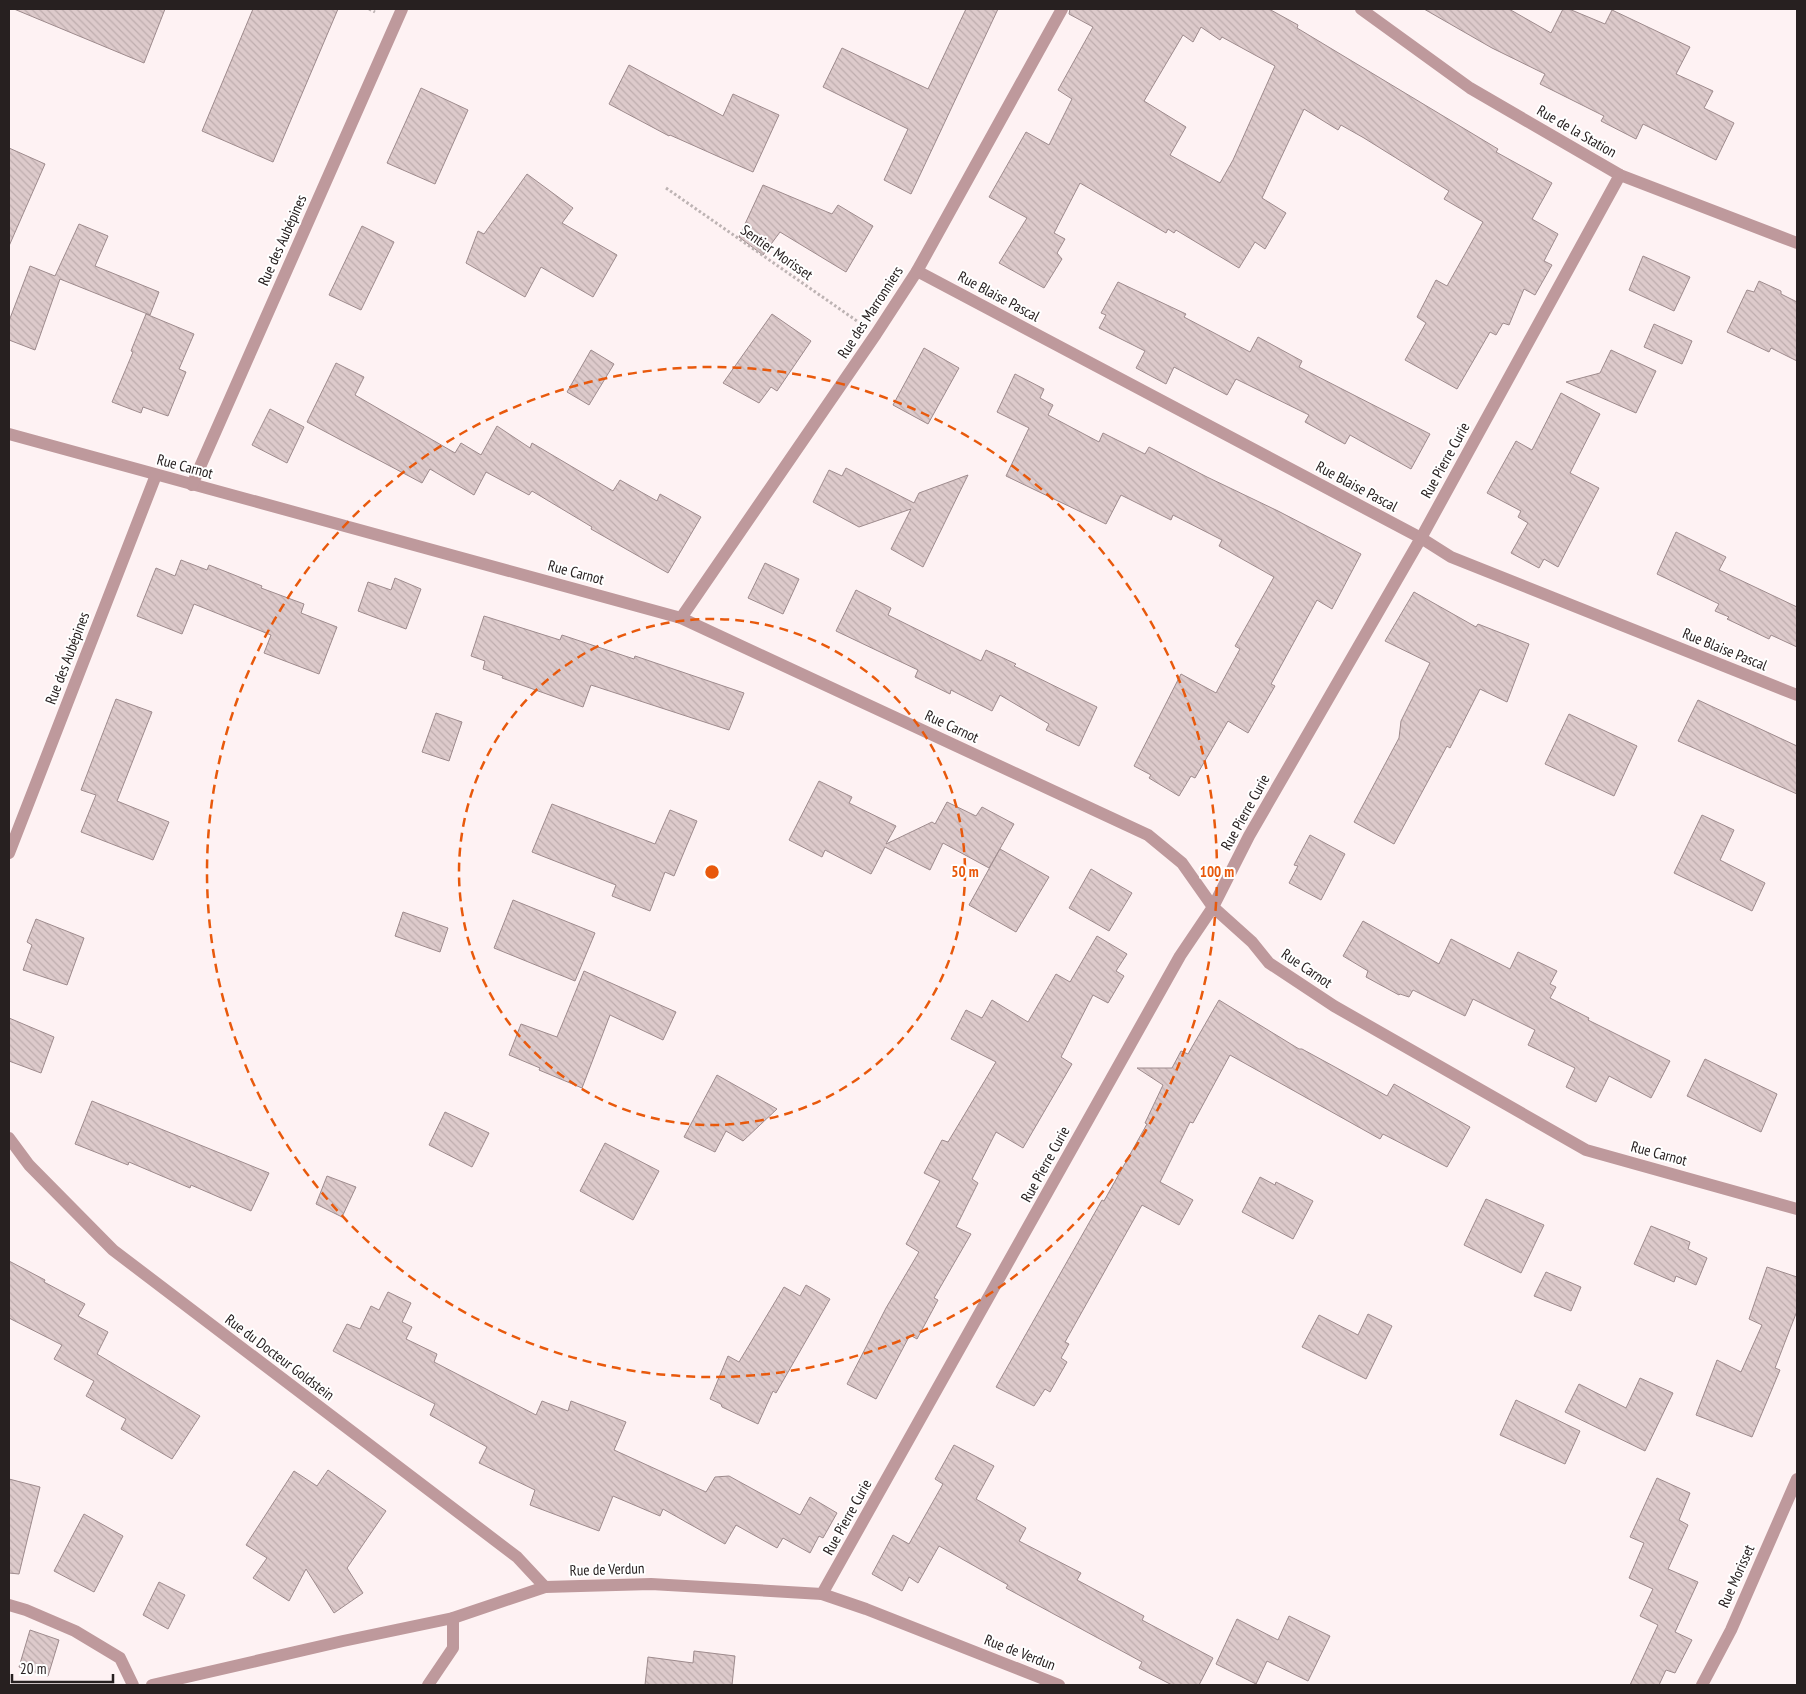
<svg xmlns="http://www.w3.org/2000/svg" width="1806" height="1694" font-family="'PT Sans Narrow',sans-serif">
  <defs>
    <pattern id="building-back-hatch" width="6" height="6" patternUnits="userSpaceOnUse" patternTransform="scale(1.25)"><rect width="6" height="6" fill="#ddcacb"/><path d="M-1 5l2 2M0 0l6 6M5-1l2 2" fill="none" stroke="#beadae"/></pattern>
  </defs>
  <rect width="100%" height="100%" fill="#fef2f3"/>
  <g fill="url(#building-back-hatch)" stroke="#9e8b8d" fill-rule="evenodd">
    <polygon points="14,9 165,9 144,63"/>
    <polygon points="253,9 338,9 273,162 202,131"/>
    <polygon points="966,9 998,9 911,194 884,180 908,129 823,87 842,48 928,89"/>
    <path d="M1070 9H1269L1298 25 1297 28 1498 149 1496 152 1552 183 1532 219 1558 234 1544 261 1552 265 1535 295 1524 289 1509 325 1503 323 1496 335 1490 332 1457 389 1405 360 1426 323 1417 317 1436 280 1447 286 1483 222 1444 199 1449 191 1364 138 1341 125 1338 130 1304 109 1262 198 1286 213 1265 249 1255 242 1239 268 1176 230 1174 233 1168 229 1166 233 1080 183 1054 233 1065 239 1057 253 1062 259 1044 288 999 263 1027 218 989 197 1026 132 1049 145 1072 99 1058 90 1093 27 1069 14ZM1201 27 1220 40 1222 37 1275 66 1233 160 1220 183 1170 155 1186 127 1144 101 1183 35 1193 42Z"/>
    <polygon points="1424,9 1509,9 1551,33 1563,9 1569,9 1605,24 1612,10 1690,47 1676,74 1713,91 1704,108 1734,123 1716,160 1643,124 1636,139 1601,121 1604,116 1540,84 1545,74 1492,48"/>
    <polygon points="629,65 723,116 733,94 779,115 753,172 670,135 669,136 609,104"/>
    <polygon points="421,88 468,110 435,184 387,163"/>
    <polygon points="9,148 45,164 9,246"/>
    <polygon points="527,174 573,208 562,223 617,255 593,297 541,267 525,297 466,263 478,231 484,234"/>
    <polygon points="763,185 832,214 838,205 873,226 846,272 780,232 763,255 739,237"/>
    <polygon points="79,224 108,236 95,266 159,292 150,315 60,279 35,350 9,340 9,321 30,266 55,276"/>
    <polygon points="362,226 394,242 361,310 329,295"/>
    <polygon points="1643,256 1690,277 1674,311 1629,290"/>
    <polygon points="1759,281 1781,291 1781,294 1797,302 1797,361 1771,348 1769,352 1727,332 1747,290 1754,292"/>
    <polygon points="1118,282 1186,314 1184,317 1250,352 1258,337 1302,361 1299,367 1430,434 1411,469 1350,435 1345,444 1305,422 1309,415 1236,379 1227,395 1174,367 1166,384 1136,368 1145,351 1099,328 1106,315 1101,313"/>
    <polygon points="146,314 194,334 179,369 186,372 168,416 143,407 141,413 112,402 133,352 131,351"/>
    <polygon points="772,314 811,341 777,391 771,387 759,403 723,383"/>
    <polygon points="1654,324 1692,341 1682,364 1644,347"/>
    <polygon points="924,348 959,368 928,424 893,405"/>
    <polygon points="591,350 614,364 589,405 567,392"/>
    <polygon points="1611,350 1656,371 1636,413 1566,382 1600,373"/>
    <polygon points="336,363 364,377 355,395 455,453 461,443 481,455 497,426 530,448 532,443 613,491 620,480 657,501 660,494 701,517 668,573 591,529 592,527 532,491 529,495 486,472 474,495 430,469 422,483 307,422"/>
    <polygon points="1015,374 1044,389 1040,398 1053,405 1048,415 1099,442 1103,433 1145,454 1149,447 1207,477 1278,511 1361,554 1332,609 1317,600 1271,684 1275,686 1248,733 1228,721 1195,778 1191,776 1179,796 1149,778 1151,775 1134,766 1181,674 1216,693 1240,649 1235,646 1274,577 1219,546 1222,540 1173,515 1171,520 1121,495 1106,524 1006,476 1029,428 997,412"/>
    <polygon points="1561,393 1600,414 1570,473 1599,488 1558,567 1544,559 1539,568 1511,553 1528,523 1518,517 1521,511 1487,493 1516,441 1532,450"/>
    <polygon points="270,409 304,427 287,463 252,445"/>
    <polygon points="846,468 914,503 919,493 968,475 923,567 891,549 911,509 859,527 813,502 829,470 842,476"/>
    <polygon points="1676,532 1726,557 1719,570 1797,607 1797,647 1771,635 1769,639 1727,619 1729,617 1715,611 1719,604 1657,574"/>
    <polygon points="181,560 207,570 209,565 262,586 261,588 304,604 301,613 337,627 319,674 264,653 271,635 194,604 182,634 137,616 156,568 175,576"/>
    <polygon points="765,563 799,579 783,614 748,598"/>
    <polygon points="395,578 421,589 406,629 358,611 368,582 391,590"/>
    <polygon points="856,590 891,608 888,615 981,661 986,650 1016,664 1014,666 1097,707 1079,746 1046,730 1049,724 1000,695 992,711 951,690 950,694 915,677 918,670 836,631"/>
    <polygon points="1414,592 1476,627 1478,624 1529,644 1507,702 1480,689 1450,748 1447,746 1394,844 1354,822 1399,738 1401,721 1430,663 1385,641"/>
    <polygon points="484,616 560,640 562,635 634,659 635,656 744,693 729,730 591,685 583,707 502,678 503,676 483,669 485,661 471,656"/>
    <polygon points="116,699 152,712 117,801 169,822 153,860 81,832 96,795 81,790"/>
    <polygon points="1698,700 1797,746 1797,794 1678,741"/>
    <polygon points="436,713 462,722 449,761 422,752"/>
    <polygon points="1569,714 1637,746 1614,796 1545,764"/>
    <polygon points="819,781 852,797 849,803 896,826 886,844 932,822 935,824 947,802 976,816 982,807 1014,824 989,868 943,843 930,870 885,847 871,874 825,850 822,857 789,840"/>
    <polygon points="552,804 655,844 670,810 697,821 674,876 665,872 650,911 612,896 616,885 532,852"/>
    <polygon points="1702,815 1734,830 1720,860 1765,883 1752,911 1674,873"/>
    <polygon points="1310,835 1345,854 1321,900 1289,883 1298,866 1294,865"/>
    <polygon points="1000,849 1049,877 1016,932 969,905"/>
    <polygon points="1091,869 1132,893 1109,931 1069,908"/>
    <polygon points="513,900 595,933 575,981 494,948"/>
    <polygon points="403,912 448,928 440,952 395,936"/>
    <polygon points="36,919 84,938 67,985 23,970 32,945 27,942"/>
    <polygon points="1363,921 1439,964 1451,939 1510,969 1518,952 1557,971 1550,984 1556,987 1550,998 1589,1018 1588,1020 1670,1061 1651,1098 1609,1076 1596,1102 1566,1087 1575,1068 1528,1045 1535,1030 1473,999 1465,1016 1413,990 1409,997 1400,994 1399,995 1366,977 1368,971 1343,956"/>
    <polygon points="1097,936 1127,954 1116,971 1124,976 1108,1003 1093,995 1061,1057 1072,1064 1023,1148 996,1132 972,1179 978,1183 956,1227 971,1234 934,1298 938,1300 917,1339 910,1335 876,1399 847,1384 886,1308 919,1252 906,1244 940,1181 924,1173 942,1140 948,1142 996,1062 951,1039 966,1010 982,1018 992,1000 1028,1022 1056,974 1070,982"/>
    <polygon points="584,971 676,1012 663,1040 610,1015 582,1088 539,1070 540,1068 509,1055 521,1024 557,1037"/>
    <polygon points="1219,1000 1299,1049 1302,1049 1335,1067 1387,1096 1394,1084 1470,1127 1447,1167 1383,1134 1380,1139 1230,1055 1193,1123 1190,1122 1160,1182 1193,1200 1179,1225 1142,1205 1065,1342 1069,1344 1061,1358 1067,1362 1050,1392 1045,1389 1034,1406 996,1387 1102,1200 1104,1201 1147,1124 1145,1123 1163,1085 1137,1068 1172,1068 1181,1051 1188,1054"/>
    <polygon points="9,1018 54,1037 41,1073 9,1061"/>
    <polygon points="1705,1059 1777,1094 1761,1132 1687,1096"/>
    <polygon points="717,1075 777,1109 743,1141 726,1131 715,1152 684,1137"/>
    <polygon points="92,1101 269,1173 251,1211 191,1185 190,1188 129,1162 128,1165 75,1144"/>
    <polygon points="445,1112 489,1133 472,1167 429,1145"/>
    <polygon points="605,1143 659,1171 633,1220 580,1191"/>
    <polygon points="327,1176 356,1187 342,1217 316,1204"/>
    <polygon points="1260,1177 1275,1185 1276,1182 1313,1201 1293,1239 1242,1212"/>
    <polygon points="1486,1199 1544,1225 1521,1273 1464,1245"/>
    <polygon points="1651,1226 1690,1242 1688,1249 1707,1258 1696,1285 1676,1276 1674,1282 1634,1264"/>
    <polygon points="9,1261 45,1280 44,1282 85,1304 78,1316 108,1332 97,1354 200,1416 172,1459 121,1429 126,1419 86,1396 94,1381 54,1359 62,1345 9,1318"/>
    <polygon points="1767,1267 1797,1277 1797,1311 1775,1368 1780,1370 1752,1437 1696,1415 1717,1360 1741,1372 1762,1325 1749,1319"/>
    <polygon points="1546,1272 1581,1287 1571,1311 1534,1296"/>
    <polygon points="806,1285 830,1299 776,1393 773,1391 758,1424 722,1407 721,1404 710,1399 728,1356 739,1362 784,1287 800,1296"/>
    <polygon points="388,1292 411,1303 402,1322 412,1327 406,1339 437,1354 434,1362 536,1415 542,1401 568,1411 571,1401 626,1422 614,1450 706,1492 715,1477 729,1476 800,1515 810,1497 837,1513 823,1538 819,1536 810,1553 783,1538 777,1548 736,1525 725,1544 663,1509 660,1516 613,1496 599,1531 530,1505 535,1490 479,1463 487,1447 430,1415 435,1404 333,1351 347,1324 360,1329 371,1306 379,1310"/>
    <polygon points="1368,1314 1392,1326 1366,1379 1302,1347 1319,1315 1358,1335"/>
    <polygon points="1640,1378 1673,1393 1645,1451 1565,1412 1579,1384 1626,1408"/>
    <polygon points="1516,1400 1580,1431 1565,1464 1500,1435"/>
    <polygon points="954,1445 994,1466 976,1499 1026,1528 1019,1541 1081,1573 1077,1580 1144,1616 1142,1620 1213,1658 1199,1685 1172,1685 1139,1668 1142,1662 1006,1588 1008,1585 939,1546 918,1583 909,1577 902,1591 872,1574 893,1535 909,1544 943,1484 935,1479"/>
    <polygon points="328,1470 386,1511 347,1568 363,1593 334,1613 306,1569 289,1601 253,1578 267,1558 246,1545 294,1471 317,1486"/>
    <polygon points="1657,1478 1690,1493 1679,1520 1688,1525 1668,1569 1698,1582 1675,1632 1692,1640 1675,1673 1666,1670 1659,1685 1630,1685 1658,1625 1640,1616 1653,1589 1629,1578 1644,1543 1630,1537"/>
    <polygon points="9,1479 40,1487 19,1574 9,1573"/>
    <polygon points="84,1514 123,1536 94,1592 54,1571"/>
    <polygon points="159,1582 185,1595 168,1629 143,1615"/>
    <polygon points="1289,1616 1330,1636 1308,1681 1267,1661 1256,1684 1216,1664 1237,1619 1278,1640"/>
    <polygon points="30,1630 59,1640 48,1676 19,1667"/>
    <polygon points="694,1651 735,1656 732,1685 645,1685 648,1657 693,1663"/>
  </g>
  <g fill="none" stroke-linecap="round" stroke-linejoin="round">
    <g stroke="#bdb3b3" stroke-width="3" stroke-dasharray="2.5 2.5" stroke-linecap="butt">
      <polyline points="369,9 375,12"/>
      <polyline points="666,188 857,321"/>
    </g>
    <g stroke="#be999c" stroke-width="12">
      <polyline points="1361,9 1470,88 1620,175 1797,243"/>
      <polyline points="917,271 1421,538 1451,557 1797,695"/>
      <polyline points="9,434 681,618 1148,835 1182,863 1213,907 1252,942 1269,963 1334,1006 1586,1150 1797,1209"/>
      <polyline points="192,485 402,9"/>
      <polyline points="681,618 876,334 917,271 1062,9"/>
      <polyline points="9,853 156,475"/>
      <polyline points="9,1138 29,1165 113,1250 517,1557 545,1587"/>
      <polyline points="822,1594 1180,956 1213,907 1249,836 1421,538 1620,175"/>
      <polyline points="9,1605 26,1610 75,1631 120,1658 133,1685"/>
      <polyline points="152,1685 343,1641 453,1618 545,1587 651,1584 822,1594 866,1609 1059,1685"/>
      <polyline points="428,1685 453,1648 453,1618"/>
      <polyline points="1702,1685 1731,1630 1797,1479"/>
    </g>
  </g>
  <g fill="none" stroke="#e8590c" stroke-width="2.5" stroke-dasharray="9 6">
    <circle cx="712" cy="872" r="253"/>
    <circle cx="712" cy="872" r="505"/>
  </g>
  <g text-anchor="middle" dominant-baseline="central" stroke-width="4" stroke-linejoin="round" paint-order="stroke">
    <g font-size="15" fill="#272020" stroke="#fff">
      <text transform="translate(1577 131) rotate(30)">Rue de la Station</text>
      <text transform="translate(282 240) rotate(-66)">Rue des Aubépines</text>
      <text transform="translate(777 252) rotate(35)">Sentier Morisset</text>
      <text transform="translate(999 296) rotate(28)">Rue Blaise Pascal</text>
      <text transform="translate(870 312) rotate(-57)">Rue des Marronniers</text>
      <text transform="translate(1445 460) rotate(-61)">Rue Pierre Curie</text>
      <text transform="translate(185 466) rotate(15)">Rue Carnot</text>
      <text transform="translate(1357 486) rotate(28)">Rue Blaise Pascal</text>
      <text transform="translate(576 572) rotate(15)">Rue Carnot</text>
      <text transform="translate(1725 649) rotate(22)">Rue Blaise Pascal</text>
      <text transform="translate(67 658) rotate(-69)">Rue des Aubépines</text>
      <text transform="translate(952 726) rotate(25)">Rue Carnot</text>
      <text transform="translate(1245 812) rotate(-61)">Rue Pierre Curie</text>
      <text transform="translate(1307 968) rotate(34)">Rue Carnot</text>
      <text transform="translate(1659 1153) rotate(15)">Rue Carnot</text>
      <text transform="translate(1045 1164) rotate(-61)">Rue Pierre Curie</text>
      <text transform="translate(280 1357) rotate(37)">Rue du Docteur Goldstein</text>
      <text transform="translate(847 1517) rotate(-61)">Rue Pierre Curie</text>
      <text transform="translate(607 1569) rotate(-2)">Rue de Verdun</text>
      <text transform="translate(1736 1576) rotate(-66)">Rue Morisset</text>
      <text transform="translate(1020 1652) rotate(21)">Rue de Verdun</text>
    </g>
  </g>
  <circle cx="712" cy="872" r="8" fill="#e8590c" stroke="#fff" stroke-width="2.5"/>
  <g font-size="15" text-anchor="middle" font-weight="bold" fill="#e8590c" stroke="#fff" stroke-width="4" stroke-linejoin="round" paint-order="stroke">
    <text x="965" y="877">50 m</text>
    <text x="1217" y="877">100 m</text>
  </g>
  <rect width="1806" height="1694" fill="none" stroke="#272020" stroke-width="20"/>
  <path d="M12 1674v8h101v-8" fill="none" stroke="#272020" stroke-width="2.5"/>
  <text x="20" y="1674" font-size="15" fill="#272020" stroke="#ffffff" stroke-width="4" paint-order="stroke">20 m</text>
</svg>
